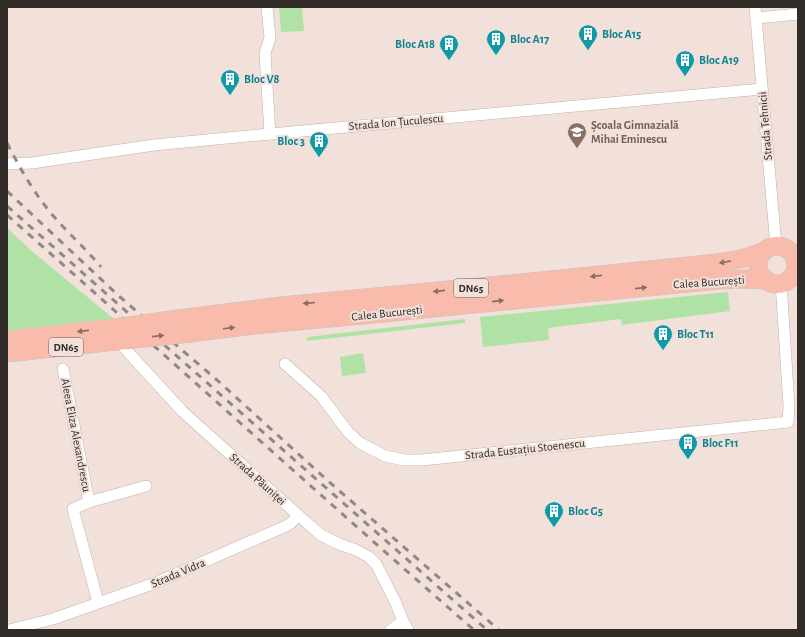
<svg xmlns="http://www.w3.org/2000/svg" width="805" height="637" font-family="'Alegreya Sans',sans-serif">
  <rect width="100%" height="100%" fill="#f1e1da"/>
  <g fill="#b1e2a5">
    <polygon points="279,7 302,7 304,31 281,32"/>
    <polygon points="7,228 33,252 114,319 7,332"/>
    <polygon points="728,292 730,311 622,325 621,319 548,328 549,340 483,347 480,317"/>
    <polygon points="465,319 465,323 307,341 307,337"/>
    <polygon points="363,353 366,373 342,376 340,357"/>
  </g>
  <g fill="none" stroke-linecap="round" stroke-linejoin="round">
    <defs>
      <g id="street">
        <polyline points="267,7 270,38 265,53 270,134"/>
        <polyline points="755,7 776,246"/>
        <polyline points="756,18 798,14"/>
        <polyline points="7,164 32,163 154,145 270,134 762,89"/>
        <polyline points="118,337 119,341 128,352 183,412 298,515 321,535 339,544 356,550 369,557 376,564 395,601 403,621 408,630"/>
        <polyline points="285,364 321,396 348,432 360,443 385,456 404,460 422,460 788,422 789,406 781,283"/>
        <polyline points="63,369 89,502"/>
        <polyline points="98,602 73,509 89,502 146,486"/>
        <polyline points="9,630 53,619 155,583 286,526 291,523 298,515"/>
        <polyline points="391,630 403,621"/>
      </g>
      <g id="primary">
        <circle cx="777" cy="265" r="19"/>
        <polyline points="178,319 281,306 490,286 717,263 741,259 763,252"/>
        <polyline points="190,333 254,325 373,314 719,280 747,279 767,280"/>
        <polyline points="7,340 122,327"/>
        <polyline points="7,353 125,340"/>
      </g>
    </defs>
    <use href="#street" stroke="#c1b2ab" stroke-width="12"/>
    <use href="#primary" stroke="#c6c4c3" stroke-width="19"/>
    <use href="#street" stroke="#fff" stroke-width="11"/>
    <use href="#primary" stroke="#f8bbac" stroke-width="18"/>
    <g stroke="#928782" stroke-width="3" stroke-dasharray="7 7" stroke-linecap="butt">
      <path d="M7 143C21 170 36 197 57 220 71 236 87 250 101 267"/>
      <polyline points="7,191 120,297 217,380 327,480 499,630"/>
      <polyline points="7,206 487,630"/>
      <path d="M7 215C163 353 317 493 474 630"/>
    </g>
    <defs>
      <g id="primary-bridge">
        <polyline points="122,327 178,319"/>
        <polyline points="125,340 190,333"/>
      </g>
    </defs>
    <use href="#primary-bridge" stroke="#c6c4c3" stroke-width="19" stroke-linecap="butt"/>
    <use href="#primary-bridge" stroke="#f8bbac" stroke-width="18"/>
  </g>
  <defs><path id="oneway-solid" d="M-6-.8H1V-3.2L6.5 0L1 3.2V.8H-6Z"/></defs>
  <g fill="#8b6c64">
    <use href="#oneway-solid" transform="translate(725 262) rotate(169)"/>
    <use href="#oneway-solid" transform="translate(596 276) rotate(174)"/>
    <use href="#oneway-solid" transform="translate(641 288) rotate(-6)"/>
    <use href="#oneway-solid" transform="translate(439 291) rotate(174)"/>
    <use href="#oneway-solid" transform="translate(498 301) rotate(-6)"/>
    <use href="#oneway-solid" transform="translate(309 303) rotate(175)"/>
    <use href="#oneway-solid" transform="translate(229 328) rotate(-7)"/>
    <use href="#oneway-solid" transform="translate(83 331) rotate(174)"/>
    <use href="#oneway-solid" transform="translate(158 336) rotate(-6)"/>
  </g>
  <defs>
    <symbol id="building-pin" viewBox="-11 -11 22 30"><path d="M0 17L-7.5 6A9.5 9.5 0 1 1 7.5 6Z" fill="#0f9aa8" stroke="#f1e1da"/><path d="M-4-6H4V6H1V3H-1V6H-4ZM-2.5-4.3h1.7v1.8h-1.7ZM.8-4.3h1.7v1.8H.8ZM-2.5-1h1.7V.8h-1.7ZM.8-1h1.7V.8H.8Z" fill="#fff"/></symbol>
    <symbol id="school-pin" viewBox="-11 -11 22 30"><path d="M0 17L-7.5 6A9.5 9.5 0 1 1 7.5 6Z" fill="#8d6e63" stroke="#f1e1da"/><path d="M0-5L7-2L0 1L-7-2ZM-4 1L0 2.5L4 1V4Q0 6-4 4Z" fill="#fff"/></symbol>
  </defs>
  <g fill-rule="evenodd">
    <use href="#building-pin" x="577" y="23" width="22" height="30"/>
    <use href="#building-pin" x="485" y="28" width="22" height="30"/>
    <use href="#building-pin" x="438" y="33" width="22" height="30"/>
    <use href="#building-pin" x="674" y="49" width="22" height="30"/>
    <use href="#building-pin" x="219" y="68" width="22" height="30"/>
    <use href="#school-pin" x="566" y="121" width="22" height="30"/>
    <use href="#building-pin" x="308" y="130" width="22" height="30"/>
    <use href="#building-pin" x="652" y="323" width="22" height="30"/>
    <use href="#building-pin" x="677" y="432" width="22" height="30"/>
    <use href="#building-pin" x="543" y="500" width="22" height="30"/>
  </g>
  <g text-anchor="middle" dominant-baseline="central" stroke-width="4" stroke-linejoin="round" paint-order="stroke">
    <g fill="#f1e1da" stroke="#6b625e" stroke-width="1">
      <rect x="454" y="279" width="34" height="18" rx="3"/>
      <rect x="49" y="338" width="34" height="18" rx="3"/>
    </g>
    <g font-size="11" font-weight="bold" fill="#322c29">
      <text x="471" y="288">DN65</text>
      <text x="66" y="347">DN65</text>
    </g>
    <g font-size="12" font-weight="bold" fill="#0d838f" stroke="#f1e1da" text-anchor="start">
      <text x="602" y="34">Bloc A15</text>
      <text x="510" y="39">Bloc A17</text>
      <text x="435" y="44" text-anchor="end">Bloc A18</text>
      <text x="699" y="60">Bloc A19</text>
      <text x="244" y="79">Bloc V8</text>
      <text x="305" y="141" text-anchor="end">Bloc 3</text>
      <text x="677" y="334">Bloc T11</text>
      <text x="702" y="443">Bloc F11</text>
      <text x="568" y="511">Bloc G5</text>
    </g>
    <g font-size="12" fill="#322c29" stroke="#f1e1da">
      <text transform="translate(396 122) rotate(-5)">Strada Ion Țuculescu</text>
      <text transform="translate(765 126) rotate(-95)">Strada Tehnicii</text>
      <text transform="translate(709 282) rotate(-4)">Calea București</text>
      <text transform="translate(387 313) rotate(-6)">Calea București</text>
      <text transform="translate(76 435) rotate(79)">Aleea Eliza Alexandrescu</text>
      <text transform="translate(525 449) rotate(-6)">Strada Eustațiu Stoenescu</text>
      <text transform="translate(258 479) rotate(42)">Strada Păuniței</text>
      <text transform="translate(178 573) rotate(-23)">Strada Vidra</text>
    </g>
    <g font-size="12" font-weight="bold" fill="#785e54" stroke="#f1e1da" text-anchor="start">
      <text x="591" y="125">Școala Gimnazială<tspan x="591" dy="14">Mihai Eminescu</tspan></text>
    </g>
  </g>
  <rect width="805" height="637" fill="none" stroke="#322c29" stroke-width="16"/>
</svg>
